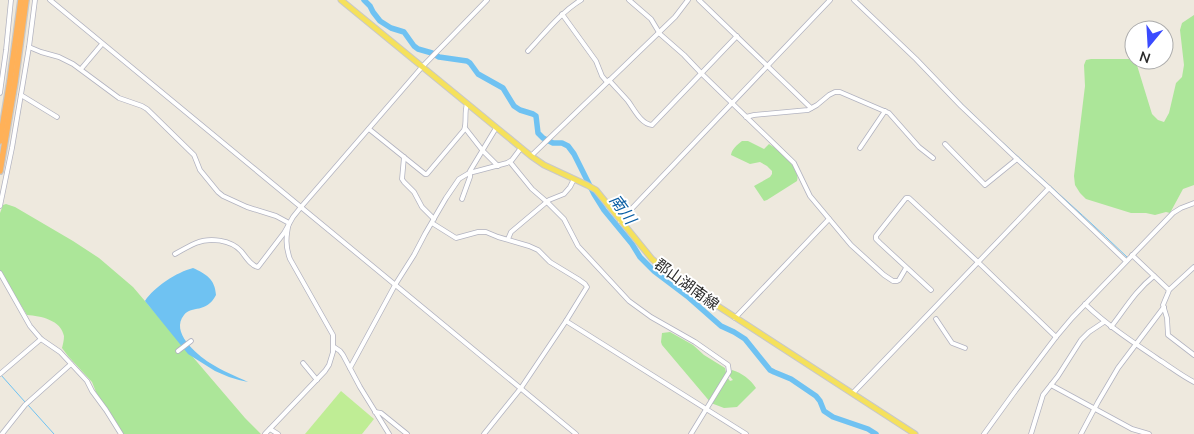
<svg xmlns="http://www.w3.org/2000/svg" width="1194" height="434" font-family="Mulish,'Noto Sans JP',sans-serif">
  <rect width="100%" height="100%" fill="#eee9de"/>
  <g fill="#ace699">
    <polygon points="1194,15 1194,185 1183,189 1170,213 1166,212 1155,215 1146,213 1131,213 1086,199 1080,193 1075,185 1074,176 1085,86 1084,65 1086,60 1091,59 1129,59 1136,62 1152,114 1158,120 1164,122 1169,113 1176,83 1182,77 1184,65 1180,30 1182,23"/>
    <path d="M742 141H748L764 149 769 144C779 150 801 168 797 181L767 200 764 201 754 186 770 177 772 174V171L767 166 760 162 750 164 731 155C732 149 737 145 742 141Z"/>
    <path d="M6 204 15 207 73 241 99 258 133 287 245 418 261 434H123L98 397 92 382 68 356 62 348C63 344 64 340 64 336 61 320 41 316 27 315L0 271V213L3 205Z"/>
    <path d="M670 332 693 345 704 355 725 368 727 377 730 381 733 380 732 379 729 375 732 370C742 373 750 379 756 388L737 407 724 408 711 403 662 345 661 342 662 333Z"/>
  </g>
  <polygon fill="#bfed95" points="341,391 374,419 362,434 305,434"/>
  <path fill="#6fc2f2" d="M193 268C206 274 215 279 216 295 206 314 192 305 184 315 170 332 196 354 210 363 222 371 236 376 248 382L239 380 229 377 215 371 188 354 145 301C154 287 177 272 193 268Z"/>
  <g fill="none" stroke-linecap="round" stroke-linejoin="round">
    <g stroke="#6fc2f2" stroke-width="1">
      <polyline points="857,0 901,43"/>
      <path d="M946 88C1004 147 1068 200 1128 258"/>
      <polyline points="1,375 25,402"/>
      <polyline points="28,405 54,434"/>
    </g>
    <polyline stroke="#6fc2f2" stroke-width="5.5" points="364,0 370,6 373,12 380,21 391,28 404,32 414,46 418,49 432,53 439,57 467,61 470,63 478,74 503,88 514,106 520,110 533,114 536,116 538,133 543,138 553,143 562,143 568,146 574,154 594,194 604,210 632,244 640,257 654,271 687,296 721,326 734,332 745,339 770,370 774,372 791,379 816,396 820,401 824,411 833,417 868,429 876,434"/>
    <defs>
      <g id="minor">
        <polyline points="50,0 576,434"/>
        <polyline points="629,0 651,19 660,34 684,55 702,74 794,163 810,196 851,245 884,275 893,281 897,281 899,280 906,268"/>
        <polyline points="699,0 811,108"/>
        <polyline points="854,0 916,59 961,106 1017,159 1049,188 1126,261"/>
        <polyline points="562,14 596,61 602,76 607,82"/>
        <path d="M29 47 41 52 59 57 73 64 119 98 142 106 147 109 194 155 200 170 218 192 223 196 247 207 276 216 289 223C286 236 285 246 290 259L333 335V352L329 365 325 371 265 434"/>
        <path d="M528 51C545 33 560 13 581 0"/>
        <polyline points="81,69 102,44"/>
        <path d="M609 80C615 87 622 94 628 101 634 109 641 124 652 125L737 36"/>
        <polyline points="0,93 6,50 11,0"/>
        <polyline points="21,95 57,117"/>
        <polyline points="746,117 754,115 808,110 817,105 829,95 835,92 840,92 889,113 919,147 933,158"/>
        <polyline points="465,128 483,151 498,166"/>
        <path d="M369 129 425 174H427L464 130C467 122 464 113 467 104"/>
        <polyline points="945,144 985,185 1017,159"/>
        <polyline points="860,148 885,111"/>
        <polyline points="531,156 675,17 688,0"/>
        <polyline points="404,157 402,179 404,182 414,192 422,207 434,219"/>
        <polyline points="510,162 532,189 547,202 564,219 578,246 629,301 651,317 695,342 728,365 729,372 691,434"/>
        <polyline points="462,199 470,177 470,171 496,128"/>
        <polyline points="0,206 12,148 29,47 35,0"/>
        <polyline points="620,221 830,0"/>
        <polyline points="432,223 456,238 478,232 486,232 498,237 529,246 538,250 550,262 578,279 585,284 587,287 566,321 521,388 484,434"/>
        <polyline points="508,239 511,232 549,200 564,194 570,187 574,179"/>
        <path d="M175 254C182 250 189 246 196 243 210 237 231 240 241 251 246 257 251 266 258 267L284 233 293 217 301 207 422 67 487 0"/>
        <polyline points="1132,255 1169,290"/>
        <polyline points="1194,267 1169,290 1168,293 1163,305 1167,318 1168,335 1194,355"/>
        <polyline points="0,273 30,326 41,339 60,352 87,381 92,391 106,410 121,434"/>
        <polyline points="931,290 880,243 876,239 876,236 906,198 909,198 978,262 1056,337"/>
        <path d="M1085 304C1108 326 1134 343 1161 361 1172 368 1182 376 1194 382"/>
        <polyline points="735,318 829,219"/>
        <polyline points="936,319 952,343 965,348"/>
        <polyline points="566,321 746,434"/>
        <path d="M1111 327C1125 309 1136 290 1154 276"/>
        <polyline points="334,347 340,351 343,355 360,387 389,434"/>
        <polyline points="178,351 191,341"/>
        <polyline points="303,363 317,380"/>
        <polyline points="350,368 395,285 414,255 425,234 446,198 459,179 469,173 477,171 507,163 512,160 521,148"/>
        <polyline points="0,374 41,339"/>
        <polyline points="1051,385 1132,429 1149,434"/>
        <polyline points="853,393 1049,188"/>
        <polyline points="375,412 381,413 407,434"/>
        <polyline points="270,429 278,434"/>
        <polyline points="2,434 25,405 71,364"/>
        <polyline points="984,434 1013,394 1056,337 1072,318 1173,213 1181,208 1194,203"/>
        <polyline points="1031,434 1043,395 1058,376 1081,340 1089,332 1104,322"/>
        <polyline points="1081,434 1098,402 1118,368 1164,307"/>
      </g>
      <polyline id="major" points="341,0 531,156 544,165 587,185 596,190 652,259 673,277 915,434"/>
      <g id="highway">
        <polyline points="0,141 10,81 21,0"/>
        <polyline points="0,171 15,82 26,0"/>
      </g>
    </defs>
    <use href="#minor" stroke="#b2b3c0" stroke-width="5.5"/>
    <use href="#major" stroke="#c8c8c8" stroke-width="7"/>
    <use href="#highway" stroke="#c8c8c8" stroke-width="8"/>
    <use href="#minor" stroke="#fff" stroke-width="4"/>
    <use href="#major" stroke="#f5e15c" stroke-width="5"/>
    <use href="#highway" stroke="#ffb158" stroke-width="5.5"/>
  </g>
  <g text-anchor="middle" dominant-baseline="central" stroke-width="4" stroke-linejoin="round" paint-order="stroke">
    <g font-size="15" fill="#2c2c2c" stroke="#fff">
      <text transform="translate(687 284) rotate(36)">郡山湖南線</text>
    </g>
    <g font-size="16" font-style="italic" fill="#0a5ea3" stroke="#fff">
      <text transform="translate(623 209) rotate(54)">南川</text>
    </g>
  </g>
  <g transform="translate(1149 45) rotate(198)"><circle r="24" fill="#ffffff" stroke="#ababab"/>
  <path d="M0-4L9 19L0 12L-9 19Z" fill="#3a4bff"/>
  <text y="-8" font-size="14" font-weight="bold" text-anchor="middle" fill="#2c2c2c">N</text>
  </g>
</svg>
